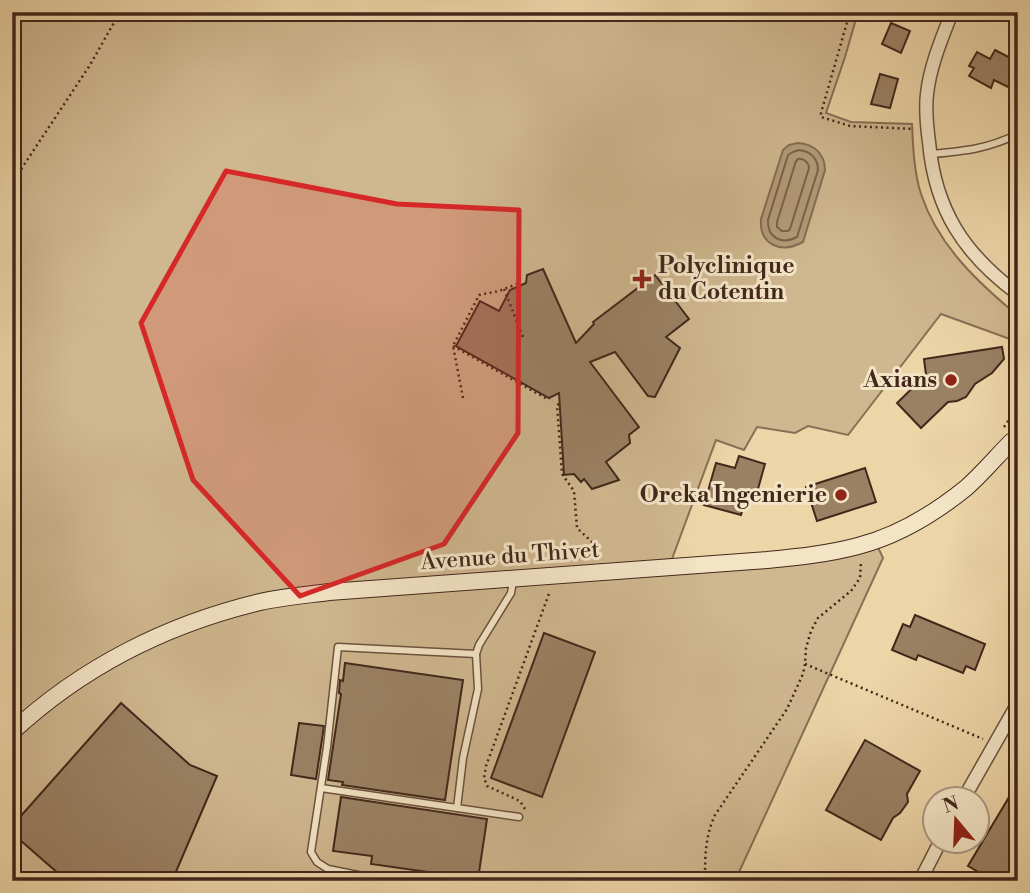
<svg xmlns="http://www.w3.org/2000/svg" width="1030" height="893" font-family="'Libre Bodoni',serif">
  <rect width="100%" height="100%" fill="#ecd5a7"/>
  <filter id="stains"><feTurbulence type="fractalNoise" baseFrequency=".00286" numOctaves="4"/><feColorMatrix values="0 0 0 0 .2 0 0 0 0 .09 0 0 0 0 .02 0 0 0 .5 -.17"/></filter>
  <radialGradient id="worn" r=".72"><stop offset=".6" stop-color="#630" stop-opacity="0"/><stop offset="1" stop-color="#630" stop-opacity=".3"/></radialGradient>
  <path fill="#cfb78f" stroke="#886f55" stroke-width="2" d="M12 12H858L845 57 826 113 851 122 912 124C913 147 914 172 921 194 937 242 972 277 1010 309V339L941 314 848 435 808 426 795 433 757 427 744 450 716 440 669 567 875 541 883 558 735 881H12Z"/>
  <path fill="#b29a77" stroke="#856c52" stroke-width="2" d="M798 143C814 144 825 154 825 170L803 242C781 254 759 245 761 219L783 150 789 145Z"/>
  <g fill="none" stroke-linecap="round" stroke-linejoin="round">
    <g stroke="#7a6049" stroke-width="2">
      <path d="M799 150C810 151 818 158 818 170L797 237C782 245 767 238 768 220L788 155 793 152Z"/>
      <path d="M798 159C804 158 809 163 809 168L790 229 788 231H782L777 227V222L796 161Z"/>
    </g>
  </g>
  <g fill="#9a8164" stroke="#42271b" stroke-width="2">
    <polygon points="891,23 910,31 901,53 882,44"/>
    <polygon points="995,50 1018,62 1018,82 1014,90 994,80 991,88 969,76 974,68 969,66 977,52 990,59"/>
    <polygon points="880,74 898,79 890,108 871,104"/>
    <polygon points="543,269 576,343 594,324 593,322 655,275 666,289 672,285 682,297 676,302 689,319 666,337 680,348 655,397 648,396 615,352 590,362 639,427 629,435 630,443 606,462 619,480 592,489 584,479 581,482 574,474 564,475 559,393 549,398 456,346 480,301 499,311 510,290 526,283 527,275"/>
    <polygon points="1002,347 1004,359 992,373 975,384 966,397 957,401 948,402 921,428 897,403 926,375 924,359"/>
    <polygon points="739,456 765,464 756,496 747,493 741,515 704,505 716,463 735,468"/>
    <polygon points="865,468 876,502 817,521 806,487"/>
    <polygon points="915,615 985,644 975,670 966,666 963,673 918,655 916,660 892,650 903,624 910,627"/>
    <polygon points="544,633 595,652 542,797 491,778"/>
    <polygon points="345,663 463,680 445,800 342,785 343,782 328,780 341,694 339,693 340,680 343,681"/>
    <polygon points="121,703 190,765 217,776 172,881 67,881 12,833 12,826"/>
    <polygon points="299,723 324,726 316,779 291,775"/>
    <polygon points="865,740 920,771 907,794 908,802 900,813 893,818 881,840 826,810"/>
    <polygon points="1018,782 1018,872 1013,881 994,881 968,866"/>
    <polygon points="341,797 487,819 478,879 371,864 372,856 333,851"/>
  </g>
  <g fill="none" stroke-linecap="round" stroke-linejoin="round">
    <defs>
      <g id="service">
        <path d="M932 154C965 151 987 149 1018 134"/>
        <polyline points="321,788 519,817"/>
        <polyline points="457,808 463,758 478,689 476,654 479,645 511,593 513,581"/>
        <polyline points="388,881 328,869 317,862 311,852 327,747 338,647 476,654"/>
      </g>
      <g id="minor">
        <path d="M952 12C942 38 930 66 927 94 925 110 927 127 929 142 935 210 964 254 1018 294"/>
        <polyline points="964,798 1018,703"/>
        <polyline points="920,881 941,840"/>
      </g>
      <path id="secondary" d="M12 732C82 667 168 624 260 602 282 597 306 595 329 592L767 560C798 557 828 554 858 546 897 536 935 513 966 488 982 474 996 457 1011 442L1018 438"/>
    </defs>
    <use href="#service" stroke="#6c523e" stroke-width="9"/>
    <use href="#minor" stroke="#6c523e" stroke-width="15"/>
    <use href="#secondary" stroke="#42271b" stroke-width="18"/>
    <g stroke="#42271b" stroke-width="2.5" stroke-dasharray="2 3.5" stroke-linecap="butt">
      <polyline points="850,12 821,113 821,117 850,126 914,129"/>
      <polyline points="12,183 90,65 120,12"/>
      <polyline points="504,289 523,337"/>
      <polyline points="1018,316 1014,325 1018,340"/>
      <polyline points="453,346 549,400"/>
      <polyline points="463,398 453,346 479,295 499,291 517,284 518,287"/>
      <polyline points="559,404 557,405 562,474 574,491 577,528 593,543 594,559"/>
      <polyline points="1004,427 1018,407"/>
      <polyline points="805,664 983,739"/>
      <polyline points="1012,690 1018,680"/>
      <polyline points="525,809 520,801 487,786 484,778 486,766 550,591"/>
      <path d="M705 881C705 857 705 837 715 815L787 709 803 674 805 664 806 648 811 631 818 618 851 591 860 578 861 562"/>
    </g>
    <use href="#service" stroke="#f3e4c6" stroke-width="6"/>
    <use href="#minor" stroke="#f3e4c6" stroke-width="12"/>
    <use href="#secondary" stroke="#f3e4c6" stroke-width="16"/>
  </g>
  <path fill="#d62828" fill-opacity="0.2" stroke="#d62828" stroke-width="5" stroke-linejoin="round" d="M226 171 397 204 519 210 518 433 444 544 300 596 193 480 141 323Z"/>
  <g fill="#8f2418" stroke="#f3e4c6" stroke-width="2.5">
    <path d="M638.5 268.5h7v7h7v7h-7v7h-7v-7h-7v-7h7z"/>
    <circle cx="951" cy="380" r="7"/>
    <circle cx="841" cy="495" r="7"/>
  </g>
  <g text-anchor="middle" dominant-baseline="central" stroke-width="6" stroke-linejoin="round" paint-order="stroke">
    <g font-size="23" font-weight="bold" fill="#42271b" stroke="#f3e4c6" text-anchor="end">
      <text x="658" y="266" text-anchor="start">Polyclinique<tspan x="658" dy="26">du Cotentin</tspan></text>
      <text x="937" y="380">Axians</text>
      <text x="827" y="495">Oreka Ingenierie</text>
    </g>
    <g font-size="23" fill="#42271b" stroke="#f3e4c6">
      <text transform="translate(510 556) rotate(-4)">Avenue du Thivet</text>
    </g>
  </g>
  <rect width="1030" height="893" fill="none" stroke="#ecd5a7" stroke-width="42"/>
  <rect x="14" y="14" width="1002" height="865" fill="none" stroke="#42271b" stroke-width="3.5"/>
  <rect x="21" y="21" width="988" height="851" fill="none" stroke="#42271b" stroke-width="2"/>
  <g transform="translate(956 820) rotate(341)"><circle r="33" fill="#f3e4c6" stroke="#ac9882" stroke-width="2"/>
  <path d="M0-5L12 26L0 18L-12 26Z" fill="#8f2418"/>
  <text y="-10" font-size="19" font-weight="bold" text-anchor="middle" fill="#42271b">N</text>
  </g>
  <rect width="100%" height="100%" filter="url(#stains)"/>
  <rect width="100%" height="100%" fill="url(#worn)"/>
</svg>
